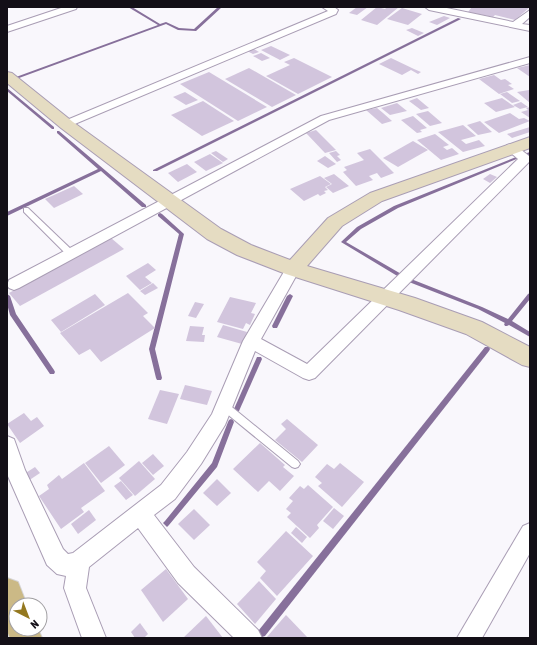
<svg xmlns="http://www.w3.org/2000/svg" width="537" height="645" font-family="'Asap Condensed',sans-serif">
  <rect width="100%" height="100%" fill="#f9f7fc"/>
  <g fill="none" stroke-linecap="round" stroke-linejoin="round">
    <g fill="#87709b" fill-rule="evenodd">
      <polygon points="128,7 132,7 160,24 166,22 179,28 194,29 218,7 222,7 196,31 178,30 166,24 19,78 16,77 158,25"/>
      <polygon points="458,18 461,19 157,171 153,171 153,170"/>
      <polygon points="7,88 54,127 54,129 52,129 7,91"/>
      <polygon points="57,131 59,131 146,205 146,207 142,207 101,171 7,216 7,212 98,169 57,133"/>
      <polygon points="530,152 530,155 527,155 527,153"/>
      <polygon points="516,157 517,157 519,158 398,208 361,229 346,242 403,275 404,276 403,277 399,277 341,242 357,227 394,206"/>
      <polygon points="160,213 162,214 184,234 155,349 162,378 161,380 157,380 156,378 149,349 179,234 158,216 158,214"/>
      <polygon points="411,279 482,307 508,319 528,294 530,293 530,299 512,321 530,332 530,337 509,325 507,326 505,326 504,324 505,323 478,309 409,282 408,281"/>
      <polygon points="7,294 10,296 16,314 54,370 55,372 54,374 50,374 10,315 7,304"/>
      <polygon points="290,294 293,296 277,328 273,328 272,326 287,296"/>
      <polygon points="485,347 489,347 490,349 489,351 265,636 262,637 259,636 258,633 259,630"/>
      <polygon points="257,357 261,357 262,359 239,411 237,412 235,411 234,409"/>
      <polygon points="231,419 233,420 234,422 217,467 169,525 167,527 163,523 165,521 212,463 228,422 229,420"/>
    </g>
  </g>
  <g fill="#d2c5dd">
    <polygon points="357,7 368,7 357,15 349,13"/>
    <polygon points="377,7 385,9 387,7 399,7 377,25 361,20"/>
    <polygon points="472,7 530,7 515,20 495,15 493,17 468,12"/>
    <polygon points="402,8 422,14 408,25 387,19"/>
    <polygon points="444,16 450,18 437,25 429,22"/>
    <polygon points="412,28 424,33 418,36 406,30"/>
    <polygon points="271,46 290,55 280,60 261,50"/>
    <polygon points="254,49 259,52 253,54 247,51"/>
    <polygon points="261,53 270,58 262,61 253,56"/>
    <polygon points="294,58 332,77 298,94 266,76 290,65 284,62"/>
    <polygon points="391,58 414,69 421,72 418,74 411,70 402,75 379,64"/>
    <polygon points="530,65 530,77 517,68"/>
    <polygon points="249,68 296,95 272,107 225,79"/>
    <polygon points="209,72 267,107 238,121 180,84"/>
    <polygon points="494,75 501,80 505,79 512,84 508,85 514,89 499,94 479,79"/>
    <polygon points="529,90 530,90 530,103 517,92"/>
    <polygon points="185,92 198,100 186,105 173,97"/>
    <polygon points="507,92 520,101 512,103 500,94"/>
    <polygon points="417,98 429,108 421,110 409,101"/>
    <polygon points="502,98 515,107 496,112 484,103"/>
    <polygon points="203,101 234,121 202,136 171,115"/>
    <polygon points="521,102 528,107 520,109 513,105"/>
    <polygon points="397,103 407,111 390,115 381,108"/>
    <polygon points="530,107 530,118 521,112 528,110 526,108"/>
    <polygon points="377,108 383,113 392,121 382,124 366,110"/>
    <polygon points="428,111 442,123 430,126 416,114"/>
    <polygon points="510,113 519,119 524,118 530,121 499,133 484,122"/>
    <polygon points="413,116 427,128 420,130 422,132 417,133 401,120"/>
    <polygon points="480,121 492,132 478,135 467,125"/>
    <polygon points="463,125 476,136 461,140 466,144 479,140 485,146 463,152 438,132"/>
    <polygon points="530,127 530,132 512,138 507,134"/>
    <polygon points="316,130 336,150 325,153 306,133"/>
    <polygon points="435,134 449,145 443,147 447,150 452,148 459,154 441,160 417,140"/>
    <polygon points="413,141 428,150 398,167 383,158"/>
    <polygon points="370,149 394,173 381,178 377,173 369,176 373,180 356,186 343,172 347,170 344,167 364,160 357,153"/>
    <polygon points="216,151 228,159 223,162 211,153"/>
    <polygon points="336,151 340,155 337,156 341,160 337,162 329,153"/>
    <polygon points="210,154 223,163 206,171 194,162"/>
    <polygon points="325,156 336,164 328,168 317,161"/>
    <polygon points="187,164 197,172 178,182 168,173"/>
    <polygon points="334,174 349,186 333,193 326,187 332,184 324,178"/>
    <polygon points="490,174 497,177 490,183 483,179"/>
    <polygon points="320,176 331,184 325,187 328,190 324,191 326,193 320,196 318,194 304,201 290,189"/>
    <polygon points="74,186 83,194 54,208 45,199"/>
    <polygon points="111,238 124,249 20,306 9,293"/>
    <polygon points="148,263 156,270 145,277 152,283 140,290 126,276"/>
    <polygon points="153,283 158,288 145,295 140,291"/>
    <polygon points="128,293 148,313 143,316 155,328 101,362 90,349 79,355 60,333"/>
    <polygon points="95,294 105,305 61,332 51,320"/>
    <polygon points="230,297 256,303 251,313 255,314 250,325 246,323 243,329 217,322"/>
    <polygon points="195,302 204,304 196,318 188,316"/>
    <polygon points="223,325 247,332 242,344 217,337"/>
    <polygon points="190,326 204,327 202,335 205,335 204,342 186,341"/>
    <polygon points="185,385 212,391 207,405 180,399"/>
    <polygon points="160,390 179,394 167,424 148,419"/>
    <polygon points="24,413 31,421 37,417 44,426 20,443 7,424"/>
    <polygon points="287,419 318,445 302,462 275,440 286,429 281,424"/>
    <polygon points="260,443 285,465 283,467 294,476 280,491 269,481 258,492 233,469"/>
    <polygon points="109,446 125,465 101,483 85,463"/>
    <polygon points="153,454 164,466 153,475 142,463"/>
    <polygon points="139,461 155,479 135,496 119,478"/>
    <polygon points="84,463 105,491 81,508 84,512 61,529 39,496 49,489 47,485 59,475 62,479"/>
    <polygon points="340,463 364,482 342,507 318,486 322,483 315,477 327,464 334,469"/>
    <polygon points="35,467 40,473 28,481 24,474"/>
    <polygon points="217,479 231,493 217,506 203,493"/>
    <polygon points="121,481 133,495 126,500 114,486"/>
    <polygon points="308,485 333,507 317,525 319,528 310,538 287,517 291,513 286,509 293,501 289,498 300,486 304,489"/>
    <polygon points="334,508 344,516 333,529 323,521"/>
    <polygon points="194,509 210,525 194,540 178,524"/>
    <polygon points="89,510 96,520 78,534 71,524"/>
    <polygon points="296,527 307,537 302,543 291,533"/>
    <polygon points="286,531 313,556 277,596 260,578 266,571 257,562"/>
    <polygon points="166,569 188,599 163,622 141,590"/>
    <polygon points="259,581 276,599 255,624 237,604"/>
    <polygon points="286,615 308,638 266,638"/>
    <polygon points="206,616 223,638 183,638"/>
    <polygon points="140,623 148,634 144,638 135,638 131,632"/>
  </g>
  <g fill="none" stroke-linecap="round" stroke-linejoin="round">
    <defs>
      <g id="lane">
        <polygon points="24,208 28,208 74,252 75,254 74,256 68,256 24,212"/>
        <polygon points="224,402 227,403 298,461 300,464 298,467 295,468 292,467 221,409 220,406 221,403"/>
      </g>
      <g id="street">
        <polygon points="64,7 77,7 76,9 7,32 7,26"/>
        <polygon points="322,7 334,7 338,10 336,14 70,126 62,126 60,124 62,122 328,11"/>
        <polygon points="425,7 442,7 513,22 530,10 530,17 522,24 530,25 530,31 429,10"/>
        <polygon points="530,57 530,63 329,120 19,288 14,290 9,288 7,285 9,280 321,116"/>
        <polygon points="511,144 515,145 529,156 529,162 315,378 309,380 303,378 255,351 225,425 201,464 175,499 154,515 194,567 258,630 262,638 234,638 178,583 138,528 89,567 86,588 106,638 82,638 64,588 66,576 57,574 47,565 7,474 7,436 14,439 25,470 63,549 68,554 73,553 161,485 187,452 212,414 243,341 288,265 293,264 298,265 300,269 261,339 307,364 518,159 505,148 507,145"/>
        <polygon points="530,523 530,553 482,638 457,638 523,526"/>
      </g>
      <polygon id="secondary" points="7,72 12,73 73,122 221,229 251,245 290,260 328,218 370,193 530,137 530,148 382,201 342,226 307,266 415,298 482,322 530,347 530,367 522,365 466,334 399,310 286,274 237,255 207,239 61,128 7,83"/>
      <polygon id="primary" points="7,578 18,582 27,605 16,605 16,629 38,629 42,638 10,638 7,631"/>
    </defs>
    <use href="#lane" stroke="#a99db4" stroke-width="2"/>
    <use href="#street" stroke="#a99db4" stroke-width="2"/>
    <use href="#secondary" stroke="#a99db4" stroke-width="2"/>
    <use href="#primary" stroke="#d5d4d5" stroke-width="2"/>
    <use href="#lane" fill="#fff" fill-rule="evenodd"/>
    <use href="#street" fill="#fff" fill-rule="evenodd"/>
    <use href="#secondary" fill="#e5dcc2" fill-rule="evenodd"/>
    <use href="#primary" fill="#cbb986" fill-rule="evenodd"/>
  </g>
  <rect width="537" height="645" fill="none" stroke="#130f17" stroke-width="16"/>
  <g transform="translate(28 617) rotate(138)"><circle r="19" fill="#ffffff" stroke="#a19fa2"/>
  <path d="M0-3L7 15L0 10L-7 15Z" fill="#94781f"/>
  <text y="-6" font-size="11" font-weight="bold" text-anchor="middle" fill="#130f17">N</text>
  </g>
</svg>
